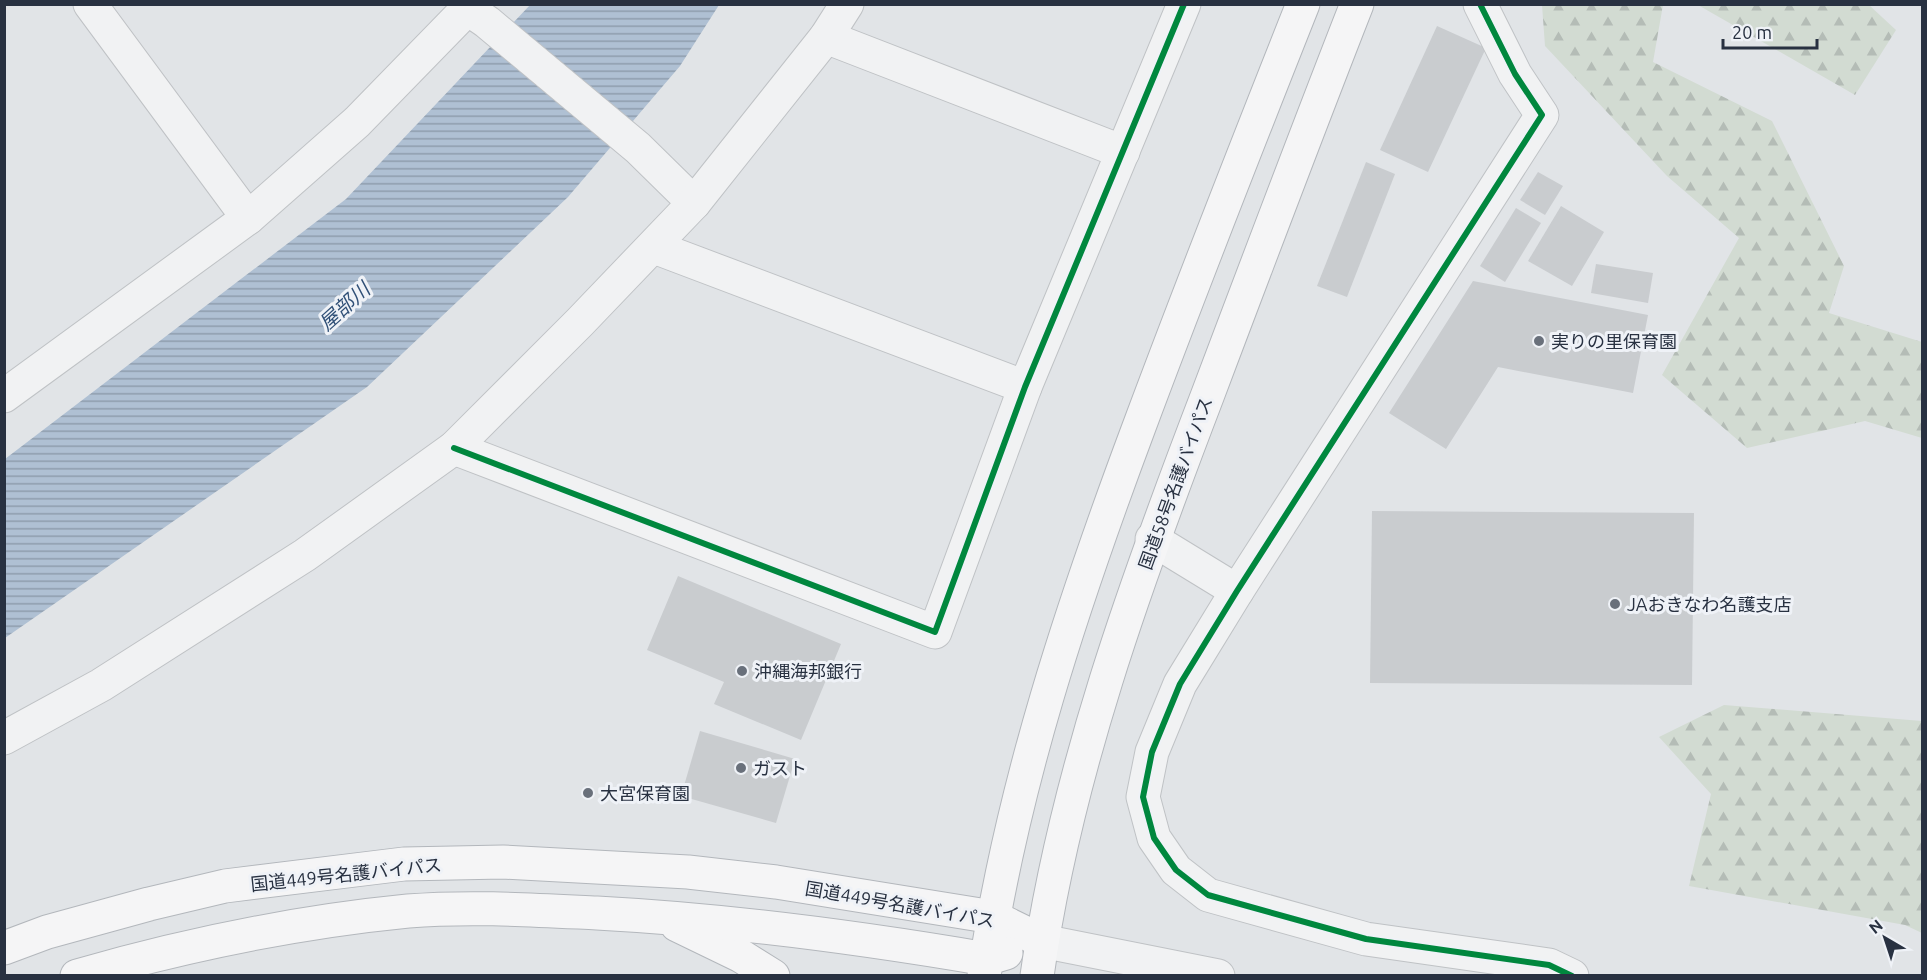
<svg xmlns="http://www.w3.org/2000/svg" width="1927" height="980" font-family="Ubuntu,'Noto Sans JP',sans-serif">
  <defs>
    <pattern id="forest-firs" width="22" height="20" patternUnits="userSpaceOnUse" patternTransform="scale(1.5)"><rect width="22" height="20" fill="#d2dbd2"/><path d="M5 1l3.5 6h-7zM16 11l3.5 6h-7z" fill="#b4bcb6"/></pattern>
    <pattern id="water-rules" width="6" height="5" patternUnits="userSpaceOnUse" patternTransform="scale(1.5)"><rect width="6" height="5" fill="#afc0d3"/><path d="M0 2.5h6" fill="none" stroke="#8e9dad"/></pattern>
  </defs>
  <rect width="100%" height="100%" fill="#e1e4e7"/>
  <g fill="url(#forest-firs)">
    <polygon points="1542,5 1663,5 1653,62 1772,121 1844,266 1829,313 1922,342 1922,438 1865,421 1747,448 1662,375 1739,238 1667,176 1545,46"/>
    <polygon points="1698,5 1869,5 1896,30 1855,95"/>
    <polygon points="1724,705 1922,721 1922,933 1905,925 1689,886 1711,794 1659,737"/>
  </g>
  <polygon fill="url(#water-rules)" points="530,5 719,5 680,66 568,197 367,387 5,638 5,459 346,199"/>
  <g fill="#c9cccf">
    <polygon points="1437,26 1486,48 1428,172 1380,150"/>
    <polygon points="1366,162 1395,174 1347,297 1317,286"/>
    <polygon points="1538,172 1563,186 1545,215 1520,200"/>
    <polygon points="1561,206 1604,232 1572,286 1528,261"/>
    <polygon points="1516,208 1541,223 1505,282 1480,266"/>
    <polygon points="1596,264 1653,273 1648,303 1591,293"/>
    <polygon points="1473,281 1648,315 1633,393 1498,367 1446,449 1389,413"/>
    <polygon points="1372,511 1694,513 1692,685 1370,683"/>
    <polygon points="678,576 841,644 801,740 714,704 724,682 647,650"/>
    <polygon points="700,731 795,759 776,823 681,796"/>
  </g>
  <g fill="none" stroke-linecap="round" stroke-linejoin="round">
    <defs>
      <g id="minor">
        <polyline points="90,4 248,218"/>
        <polyline points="1480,4 1515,74 1542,115 1237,591 1180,684 1152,752 1143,797 1154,838 1176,870 1208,895 1366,939 1549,965 1572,976"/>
        <polyline points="468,9 487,22 638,148 694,203"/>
        <polyline points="826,37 1123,152"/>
        <polyline points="654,247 1025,387"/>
        <polyline points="4,396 248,218 357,122 472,4"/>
        <polyline points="454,448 935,632 1025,387 1184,4"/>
        <polyline points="1152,539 1237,591"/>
        <polyline points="4,738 101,685 305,555 454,448 580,322 694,203 826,37 847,4"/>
        <polyline points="1042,941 1218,976"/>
      </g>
      <g id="highway">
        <polyline points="677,925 741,956 773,976"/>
        <polyline points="4,948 47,932 149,904 225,886 404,864 503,862 688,872 776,882 993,917 1042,941"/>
        <path d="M77 976C185 945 296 922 408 911 470 906 534 910 597 913 728 920 857 937 986 959L1006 953"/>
        <path d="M984 976C1012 786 1072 606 1139 427 1192 285 1247 145 1303 4"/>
        <path d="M1037 976C1065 776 1136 582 1208 394 1257 264 1306 134 1357 4"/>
      </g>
    </defs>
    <use href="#minor" stroke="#bfc2c5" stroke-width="35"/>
    <use href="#highway" stroke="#b3b7bc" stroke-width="35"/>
    <use href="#minor" stroke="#f1f2f3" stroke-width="33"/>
    <use href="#highway" stroke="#f5f5f6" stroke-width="33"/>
    <defs>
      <g id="cycleway">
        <polyline points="1480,4 1515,74 1542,115 1237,591 1180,684 1152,752 1143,797 1154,838 1176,870 1208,895 1366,939 1549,965 1572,976"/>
        <polyline points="454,448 935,632 1025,387 1184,4"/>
      </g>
    </defs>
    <use href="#cycleway" stroke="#eff2f7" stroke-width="10"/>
    <use href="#cycleway" stroke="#00873e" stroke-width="6"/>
  </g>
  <g fill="#69707b" stroke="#eff2f7" stroke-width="2">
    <circle cx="1539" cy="341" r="6"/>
    <circle cx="1615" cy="604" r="6"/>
    <circle cx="742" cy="671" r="6"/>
    <circle cx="741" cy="768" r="6"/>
    <circle cx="588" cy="793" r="6"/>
  </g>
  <g text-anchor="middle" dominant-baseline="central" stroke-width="6" stroke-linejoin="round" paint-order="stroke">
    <g font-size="18" fill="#283141" stroke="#eff2f7" text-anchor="start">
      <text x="1551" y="341">実りの里保育園</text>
      <text x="1627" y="604">JAおきなわ名護支店</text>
      <text x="754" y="671">沖縄海邦銀行</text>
      <text x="753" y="768">ガスト</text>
      <text x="600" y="793">大宮保育園</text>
    </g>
    <g font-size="18" fill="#283141" stroke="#eff2f7">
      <text transform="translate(1175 483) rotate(-70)">国道58号名護バイパス</text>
      <text transform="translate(346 874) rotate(-6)">国道449号名護バイパス</text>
      <text transform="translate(900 904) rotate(10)">国道449号名護バイパス</text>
    </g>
    <g font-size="20" font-style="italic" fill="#305077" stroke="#eff2f7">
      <text transform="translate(344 306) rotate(-42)">屋部川</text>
    </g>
  </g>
  <rect width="1927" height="980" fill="none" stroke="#283141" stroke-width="12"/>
  <g transform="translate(1885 938) rotate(321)" stroke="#eff2f7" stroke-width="4.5" paint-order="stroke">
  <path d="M0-4.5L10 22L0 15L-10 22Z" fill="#283141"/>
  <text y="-9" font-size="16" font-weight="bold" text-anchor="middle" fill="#283141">N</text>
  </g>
  <path d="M1723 39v9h94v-9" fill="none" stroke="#283141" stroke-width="3"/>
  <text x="1732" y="39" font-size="18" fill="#283141" stroke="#eff2f7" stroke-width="4.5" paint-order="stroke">20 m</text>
</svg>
